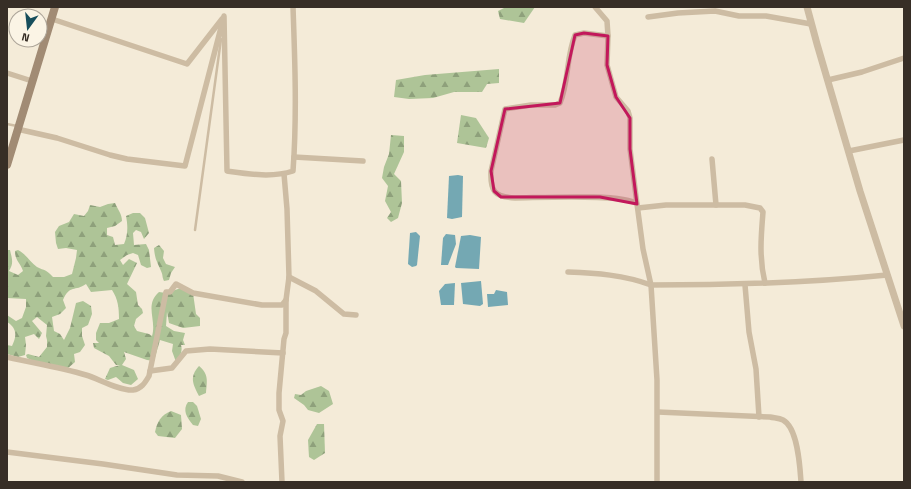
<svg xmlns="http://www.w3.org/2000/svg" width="911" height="489" font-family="'Titillium Web',sans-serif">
  <defs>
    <pattern id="forest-firs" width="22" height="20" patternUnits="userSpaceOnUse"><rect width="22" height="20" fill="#aec497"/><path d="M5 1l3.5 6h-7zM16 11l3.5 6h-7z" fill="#8ea07b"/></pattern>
  </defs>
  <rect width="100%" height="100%" fill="#f4ebd8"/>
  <g fill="url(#forest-firs)">
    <polygon points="506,7 535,7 524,23 500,19 498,11"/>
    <polygon points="499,69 499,83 487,84 482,92 454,92 433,98 409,99 394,97 396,80 425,75"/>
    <polygon points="461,115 476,118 489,138 486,148 457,143"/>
    <polygon points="391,135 404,136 404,152 394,174 401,181 402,203 398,218 391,222 387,218 391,212 385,201 388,186 382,178 384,167 389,154"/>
    <path d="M115 203C118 210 122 214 122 221L115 226 107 228V235L113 237 115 245 124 244C128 235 128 226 126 216L133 213H140L145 218 149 233 144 239 141 232 136 230 133 233 134 245 146 244 149 250 151 267 147 268 141 265 138 255 133 253 127 255 120 260 123 265 129 259 137 263 127 284 136 292 138 305 142 309 143 313 136 319 134 326 137 331 149 334 152 336C157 320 144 305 159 292L166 293 181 288 193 293 196 314 200 318V326L183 328 169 323 167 312 166 326 174 331 185 333 183 340 185 345H181C183 351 180 357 176 362L172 351 173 344 160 340 154 361 147 360 124 352 126 359 122 365 134 370 138 379 131 385 123 383 116 377 108 380 105 379 110 368 120 365H116L109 356 94 348 93 343H99L96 340V333L100 323H109L119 319C119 308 118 299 112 290L91 292 86 284C75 292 70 284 63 300L66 308 60 314 52 317 54 331 60 334 64 340 70 328 76 303 83 301 91 306 92 314 88 325 82 328V336L85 345 80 352 74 354 75 362 67 369 38 363 27 358 26 355 28 354 39 357 47 347V340L46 336 47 325 37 317 32 321 42 333 39 339 34 334 25 337 26 345 25 355 18 357 7 354V345L12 346C17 336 17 328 7 322V315L16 321 22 318 26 307V299L7 298V250H10C12 259 14 263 9 271L18 275 23 271C20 262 15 261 15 251L18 250C26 254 30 262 37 267 45 271 46 269 53 277H64L72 274 76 258 77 250 66 248 58 249 56 243 55 232 59 226 69 222 74 214 84 216 88 211 90 205 100 207 108 204Z"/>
    <path d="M159 245 164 251 163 258 166 264 175 267 171 273 169 280 164 281C162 277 163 275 161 271 157 261 155 260 154 248Z"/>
    <path d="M199 366C209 374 207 381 206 393L199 396C193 384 189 377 199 366Z"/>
    <polygon points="321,386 329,391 333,404 319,413 308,410 304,405 294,398 295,394 301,395 306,391"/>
    <path d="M188 402H193L197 406 201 419 198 426 193 425C187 418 182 410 188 402Z"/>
    <path d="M171 411 181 415 182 429 175 438 158 436 155 432C157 422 161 415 171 411Z"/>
    <polygon points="317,424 324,424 325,453 314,460 309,457 308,440"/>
  </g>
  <g fill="#74a8b3">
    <polygon points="458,175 463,176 462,217 452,219 447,218 449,176"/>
    <polygon points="416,232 420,236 417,265 416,266 412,267 408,264 410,233"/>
    <polygon points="446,234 455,235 456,244 448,265 441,265 443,238"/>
    <polygon points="470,235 481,237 479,269 456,268 455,267 461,236"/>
    <polygon points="481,281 483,304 480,306 463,304 461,283"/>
    <polygon points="455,283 454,305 441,305 439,291 445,284"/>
    <polygon points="496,290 507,292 508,305 488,307 487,294 494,294"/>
  </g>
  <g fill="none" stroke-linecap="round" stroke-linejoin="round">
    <g stroke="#cdbca3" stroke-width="2.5">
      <polyline points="7,124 17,126"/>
      <polyline points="195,230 221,39"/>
    </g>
    <g stroke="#cdbca3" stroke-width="5.5">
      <polyline points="595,7 607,21 608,36 607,65 616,97 628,111 630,118 630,149 637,204"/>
      <polyline points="648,17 678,13 715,11 739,16 766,16 811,24"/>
      <polyline points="52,19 187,64 222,19"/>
      <path d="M608 36 584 33 575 35C566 57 569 82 560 103L555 105H531L505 109 491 171C490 191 494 197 515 198 536 198 624 193 637 204L643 249 651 285 657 380V482"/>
      <polyline points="7,73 32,81"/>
      <polyline points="828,80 862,72 904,58"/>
      <path d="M17 129 57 138 110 155 127 159 185 166 224 16 227 171C248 174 272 178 293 171 297 117 295 62 293 7"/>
      <polyline points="849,151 904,140"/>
      <polyline points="294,157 363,161"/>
      <polyline points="712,159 716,205"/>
      <path d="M638 208 666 205H745L760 208 763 212C761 237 759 258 765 283"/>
      <path d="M568 272C596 273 624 275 651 285 730 285 808 283 887 275"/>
      <polyline points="289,277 316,291 344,314 356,315"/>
      <polyline points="745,285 749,332 756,369 759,417"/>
      <path d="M7 357C33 363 60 367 86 375 99 379 120 391 133 390 141 389 145 383 149 376L166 292H170L176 284 193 293 262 305H282L286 300"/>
      <polyline points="150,371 172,368 186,351 210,349 283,353"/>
      <path d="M658 412 770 417C774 418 779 418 783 420 798 428 800 467 801 482"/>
      <polyline points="7,452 103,464 177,475 218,476 242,482"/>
      <polyline points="282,482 280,436 283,421 279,410 279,393 284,339 286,333 286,300 289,277 287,209 284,174"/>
    </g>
    <polyline stroke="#cdbca3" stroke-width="7" points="807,7 817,44 860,191 904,326"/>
    <polyline stroke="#a18b74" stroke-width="8" points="7,165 55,7"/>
  </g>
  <path fill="#c2185b" fill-opacity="0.2" stroke="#c2185b" stroke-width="3" stroke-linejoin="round" d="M584 33 608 36 607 65 616 97 630 118V149L637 204 600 197H501L494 191 491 171 505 109 560 103 575 35Z"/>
  <rect width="911" height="489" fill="none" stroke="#372e26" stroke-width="16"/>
  <g transform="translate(28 28) rotate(195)"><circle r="19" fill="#fbf4e5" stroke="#ada599"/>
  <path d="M0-3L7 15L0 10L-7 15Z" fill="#174e5c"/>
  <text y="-6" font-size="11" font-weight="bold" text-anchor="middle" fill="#372e26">N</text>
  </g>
</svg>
